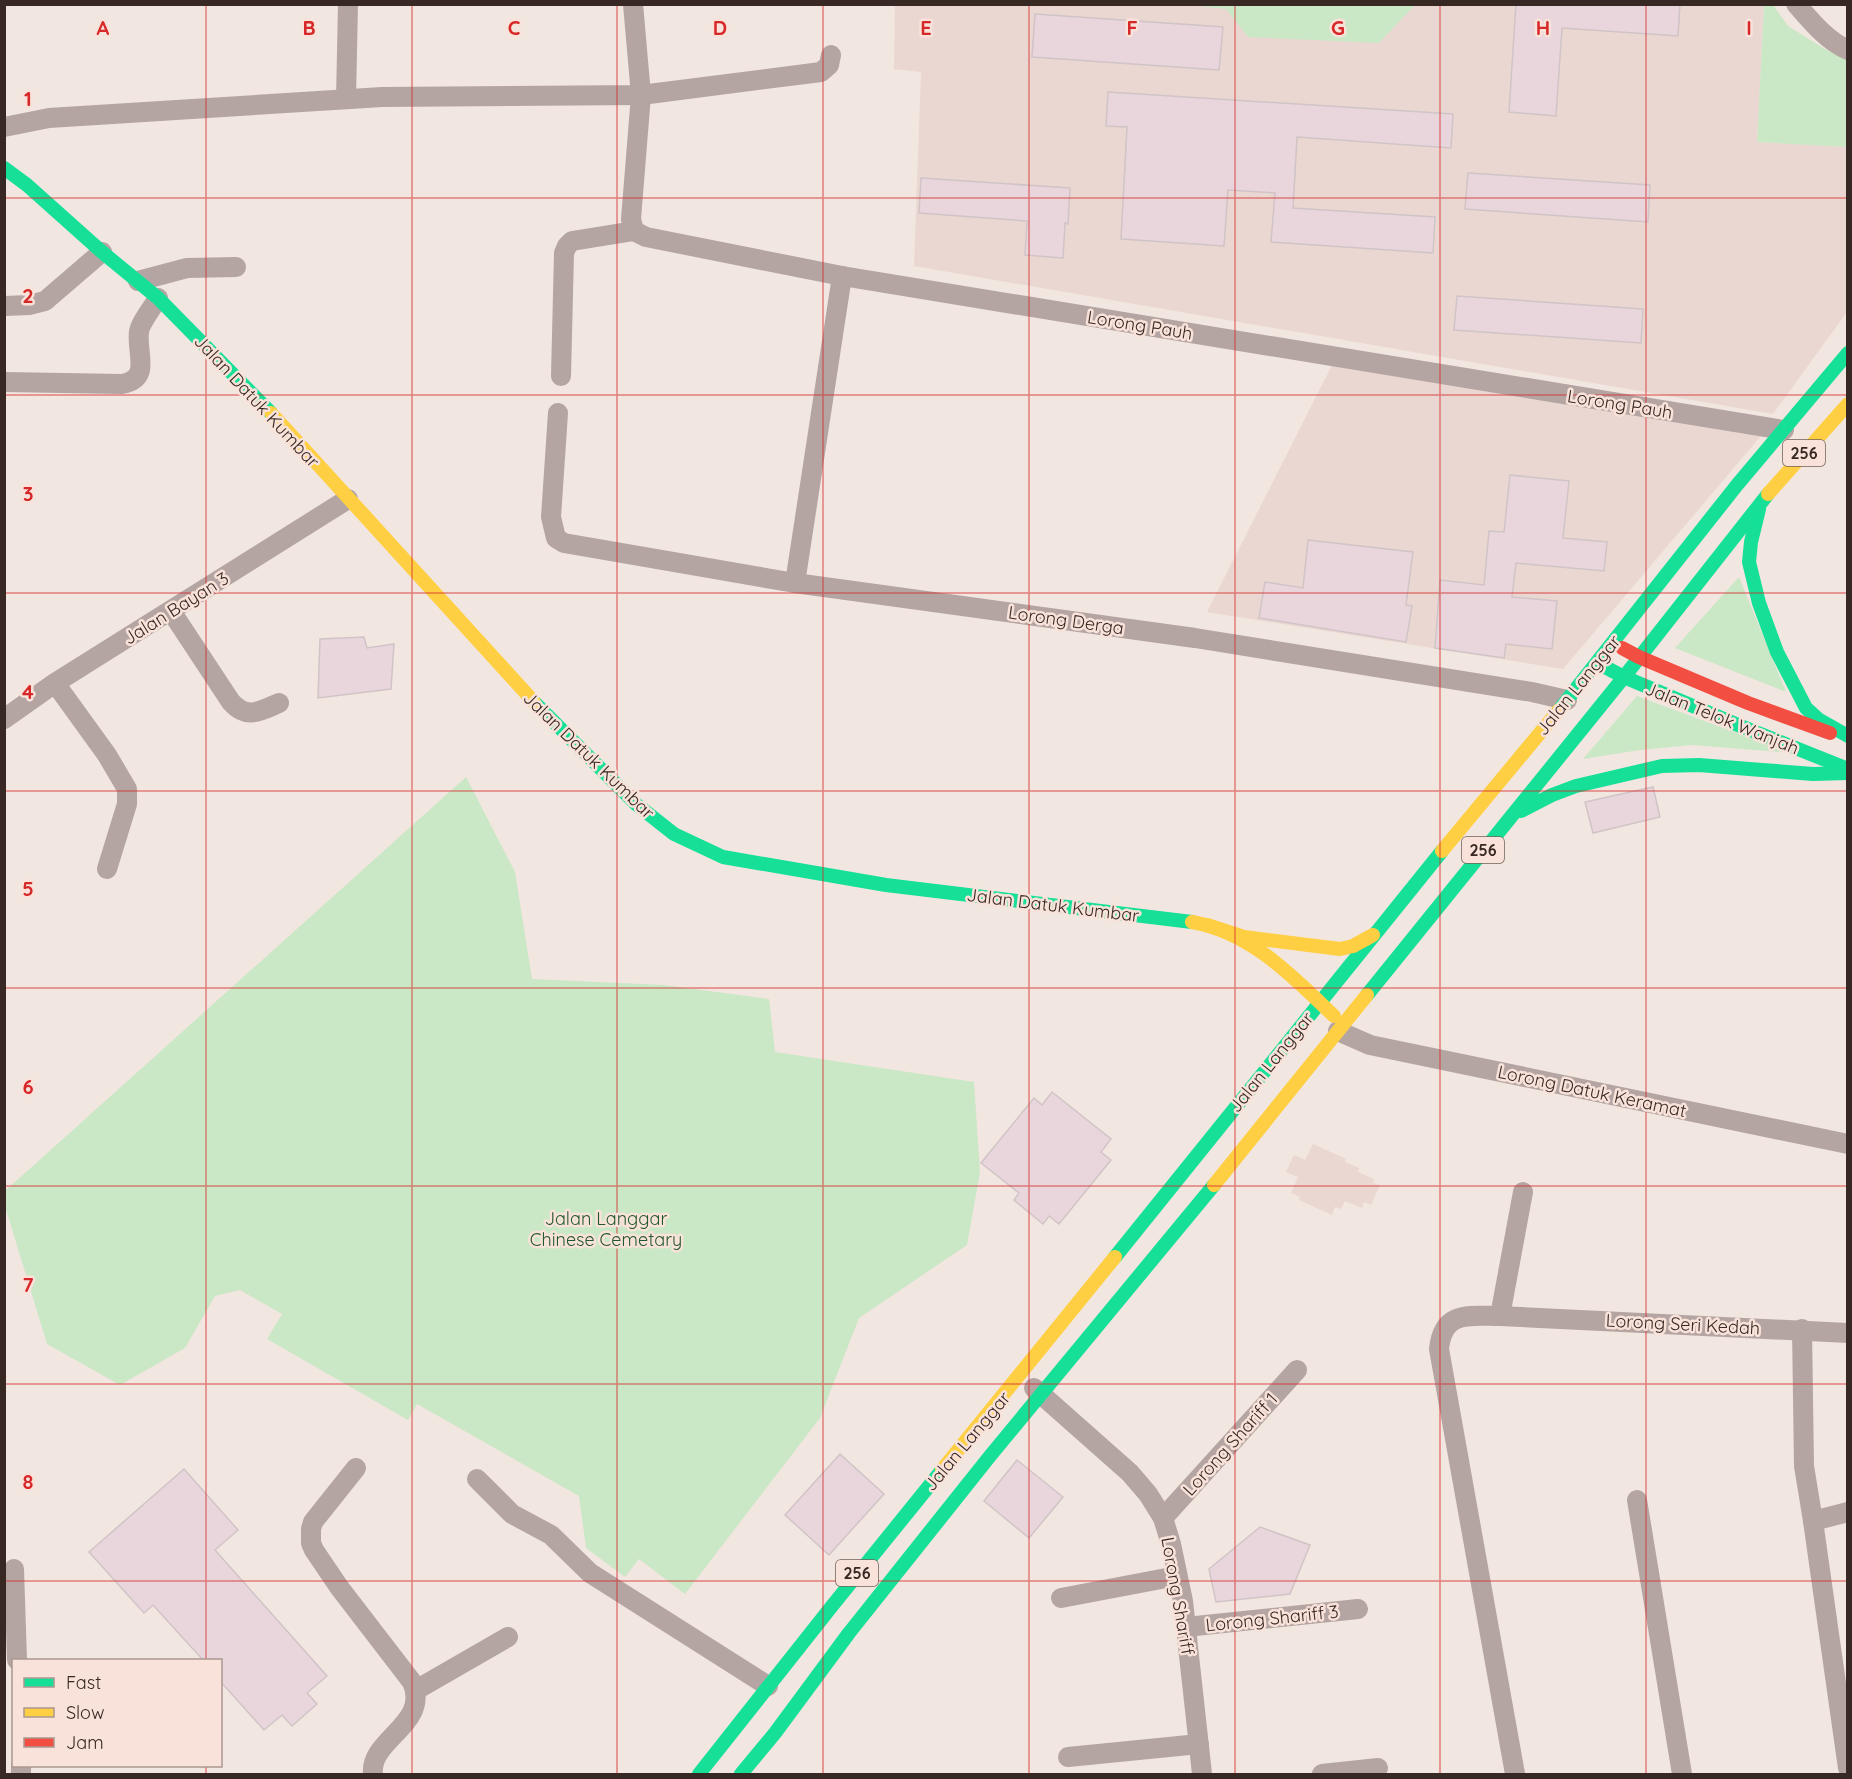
<svg xmlns="http://www.w3.org/2000/svg" width="1852" height="1779" font-family="Quicksand,sans-serif">
  <rect width="100%" height="100%" fill="#f2e6e0"/>
  <g fill="#ead7d1">
    <polygon points="895,5 1764,5 1757,142 1847,147 1847,312 1773,414 914,266 921,72 894,69"/>
    <polygon points="1334,361 1766,430 1563,669 1207,612"/>
    <polygon points="1313,1144 1346,1159 1345,1162 1359,1168 1358,1172 1374,1179 1373,1183 1380,1185 1371,1205 1364,1202 1362,1208 1345,1201 1341,1209 1335,1207 1332,1215 1299,1200 1300,1197 1291,1193 1298,1177 1286,1172 1294,1155 1305,1160"/>
  </g>
  <g fill="#cae7c6">
    <polygon points="1191,5 1415,4 1415,5 1379,43 1248,37 1226,9"/>
    <polygon points="1764,5 1773,5 1788,26 1825,49 1847,59 1847,147 1757,142"/>
    <polygon points="1739,577 1786,692 1675,648"/>
    <polygon points="1637,696 1791,753 1692,745 1640,750 1583,759"/>
    <polygon points="466,777 515,872 532,979 663,985 769,999 775,1052 974,1082 980,1172 967,1245 859,1318 820,1418 685,1594 639,1559 625,1577 586,1548 579,1496 417,1404 408,1420 267,1339 282,1314 240,1290 215,1296 185,1348 120,1385 47,1344 5,1206 5,1191"/>
  </g>
  <g fill="#e9d6dd" stroke="#d0c4c6" stroke-width="1.5">
    <polygon points="1516,4 1680,4 1678,36 1562,28 1556,116 1509,112"/>
    <polygon points="1035,14 1223,27 1219,70 1032,57"/>
    <polygon points="1108,92 1453,114 1451,148 1297,137 1293,208 1435,217 1433,253 1271,242 1275,193 1228,190 1224,246 1121,239 1127,127 1106,126"/>
    <polygon points="1468,173 1650,185 1648,222 1465,209"/>
    <polygon points="921,178 1070,188 1068,224 1065,223 1063,258 1025,255 1027,221 919,213"/>
    <polygon points="1457,296 1643,309 1641,343 1454,330"/>
    <polygon points="1510,475 1569,481 1563,538 1607,542 1604,571 1516,563 1512,597 1557,601 1552,649 1506,644 1504,658 1435,648 1440,580 1484,585 1489,531 1504,532"/>
    <polygon points="1308,540 1413,552 1406,605 1412,606 1406,642 1259,618 1265,582 1303,588"/>
    <polygon points="364,637 367,648 394,644 391,689 318,698 320,639"/>
    <polygon points="1653,787 1660,817 1593,833 1585,802"/>
    <polygon points="1052,1092 1111,1139 1101,1152 1111,1160 1059,1224 1049,1216 1043,1224 1014,1200 1019,1193 981,1163 1034,1098 1042,1105"/>
    <polygon points="840,1454 884,1494 829,1555 785,1515"/>
    <polygon points="1017,1460 1063,1497 1029,1538 984,1501"/>
    <polygon points="184,1469 238,1530 215,1550 327,1676 307,1693 317,1704 292,1726 282,1715 264,1730 220,1681 220,1660 203,1660 153,1605 144,1613 89,1552"/>
    <polygon points="1260,1527 1310,1545 1290,1594 1216,1602 1209,1569"/>
  </g>
  <g fill="none" stroke-linecap="round" stroke-linejoin="round">
    <g stroke="#b4a5a3" stroke-width="20">
      <polyline points="633,4 641,95 631,219 634,231 646,237 842,276 1784,430"/>
      <path d="M1796 4C1811 21 1827 41 1848 50"/>
      <polyline points="346,99 348,4"/>
      <polyline points="4,127 49,118 382,97 641,95 821,72 829,65 831,55"/>
      <polyline points="138,281 187,268 236,267"/>
      <polyline points="4,306 29,305 45,301 102,252"/>
      <polyline points="561,376 564,253 567,246 572,241 634,231"/>
      <path d="M4 382 122 384C152 379 136 353 139 332 140 323 153 307 158 298"/>
      <polyline points="558,413 551,517 556,538 564,543 795,583 1195,638 1532,692 1567,700"/>
      <polyline points="795,583 842,276"/>
      <path d="M171 611 231 702C247 720 260 711 279 703"/>
      <polyline points="55,683 107,755 127,789 127,804 107,869"/>
      <polyline points="4,719 55,683 348,499"/>
      <polyline points="1338,1031 1370,1045 1848,1144"/>
      <polyline points="1500,1316 1523,1192"/>
      <polyline points="1802,1329 1804,1466 1813,1521"/>
      <polyline points="1034,1388 1130,1473 1148,1494 1163,1518 1171,1544 1183,1601 1202,1774"/>
      <path d="M356 1468 313 1522 311 1529V1543L314 1550 339 1587 412 1682C431 1724 369 1739 373 1774"/>
      <polyline points="477,1479 512,1514 551,1535 590,1573 768,1686"/>
      <polyline points="1637,1500 1682,1774"/>
      <polyline points="1848,1512 1813,1521 1848,1768"/>
      <polyline points="1163,1518 1297,1370"/>
      <polyline points="14,1569 17,1660"/>
      <polyline points="1061,1598 1177,1576"/>
      <polyline points="1186,1627 1358,1609"/>
      <polyline points="416,1690 508,1637"/>
      <polyline points="1068,1757 1199,1744"/>
      <polyline points="21,1766 21,1774"/>
      <polyline points="1322,1774 1378,1768"/>
      <path d="M1515 1774 1439 1349C1443 1310 1469 1316 1500 1316L1848 1333"/>
    </g>
    <g stroke="#16e098" stroke-width="14">
      <polyline points="4,168 27,185 102,252 158,298 271,413"/>
      <polyline points="1759,509 1751,542 1749,562 1759,603 1777,652 1806,708 1818,719 1848,736"/>
      <polyline points="1605,667 1624,677 1738,725 1848,769"/>
      <polyline points="534,702 636,804 674,834 723,857 886,885 1192,922"/>
      <polyline points="1559,710 1737,485 1848,353"/>
      <polyline points="1521,811 1552,795 1576,786 1662,766 1699,765 1813,774 1848,773"/>
      <polyline points="1367,995 1624,677 1768,494"/>
      <polyline points="1115,1257 1442,851"/>
      <polyline points="699,1774 832,1606 942,1470"/>
      <polyline points="741,1774 775,1733 849,1633 990,1456 1214,1185"/>
    </g>
    <g stroke="#ffcf43" stroke-width="14">
      <polyline points="271,413 534,702"/>
      <polyline points="1768,494 1848,404"/>
      <polyline points="1442,851 1559,710"/>
      <path d="M1192 922C1251 932 1293 977 1334 1016"/>
      <polyline points="1207,925 1244,937 1340,949 1353,946 1373,935"/>
      <polyline points="1214,1185 1367,995"/>
      <polyline points="942,1470 1115,1257"/>
    </g>
    <polyline stroke="#f24e42" stroke-width="14" points="1622,648 1639,657 1748,703 1830,733"/>
  </g>
  <path fill="none" stroke="#d62828" stroke-width="1.5" stroke-opacity="0.55" d="M206 4V1660M412 4V1774M617 4V1774M823 4V1774M1029 4V1774M1235 4V1774M1440 4V1774M1646 4V1774M4 198H1848M4 395H1848M4 593H1848M4 791H1848M4 988H1848M4 1186H1848M4 1384H1848M4 1581H1848M206 1766V1774"/>
  <g text-anchor="middle" dominant-baseline="central" stroke-width="5" stroke-linejoin="round" paint-order="stroke">
    <g fill="#f9e2d9" stroke="#71605a" stroke-width="1.5">
      <rect x="1783" y="440" width="42" height="26" rx="4.5"/>
      <rect x="1462" y="837" width="42" height="26" rx="4.5"/>
      <rect x="836" y="1560" width="42" height="26" rx="4.5"/>
    </g>
    <g font-size="16" font-weight="bold" fill="#372823">
      <text x="1804" y="453">256</text>
      <text x="1483" y="850">256</text>
      <text x="857" y="1573">256</text>
    </g>
    <g font-size="18" fill="#372823" stroke="#f9e2d9">
      <text transform="translate(1140 325) rotate(9)">Lorong Pauh</text>
      <text transform="translate(257 401) rotate(47)">Jalan Datuk Kumbar</text>
      <text transform="translate(1620 404) rotate(9)">Lorong Pauh</text>
      <text transform="translate(176 608) rotate(-32)">Jalan Bayan 3</text>
      <text transform="translate(1066 620) rotate(8)">Lorong Derga</text>
      <text transform="translate(1578 685) rotate(-51)">Jalan Langgar</text>
      <text transform="translate(1722 718) rotate(22)">Jalan Telok Wanjah</text>
      <text transform="translate(589 755) rotate(44)">Jalan Datuk Kumbar</text>
      <text transform="translate(1053 905) rotate(7)">Jalan Datuk Kumbar</text>
      <text transform="translate(1271 1062) rotate(-51)">Jalan Langgar</text>
      <text transform="translate(1592 1091) rotate(12)">Lorong Datuk Keramat</text>
      <text transform="translate(1683 1324) rotate(3)">Lorong Seri Kedah</text>
      <text transform="translate(967 1441) rotate(-50)">Jalan Langgar</text>
      <text transform="translate(1230 1444) rotate(-48)">Lorong Shariff 1</text>
      <text transform="translate(1178 1596) rotate(80)">Lorong Shariff</text>
      <text transform="translate(1272 1618) rotate(-6)">Lorong Shariff 3</text>
    </g>
    <g font-size="18" fill="#22592c" stroke="#f9e2d9">
      <text x="606" y="1218">Jalan Langgar<tspan x="606" dy="21">Chinese Cemetary</tspan></text>
    </g>
  </g>
  <g font-size="20" text-anchor="middle" font-weight="bold" fill="#d62828" stroke="#f9e2d9" stroke-width="5" stroke-linejoin="round" paint-order="stroke">
    <text x="103" y="35">A</text>
    <text x="309" y="35">B</text>
    <text x="514" y="35">C</text>
    <text x="720" y="35">D</text>
    <text x="926" y="35">E</text>
    <text x="1132" y="35">F</text>
    <text x="1338" y="35">G</text>
    <text x="1543" y="35">H</text>
    <text x="1749" y="35">I</text>
    <text x="28" y="106">1</text>
    <text x="28" y="303">2</text>
    <text x="28" y="501">3</text>
    <text x="28" y="699">4</text>
    <text x="28" y="896">5</text>
    <text x="28" y="1094">6</text>
    <text x="28" y="1292">7</text>
    <text x="28" y="1489">8</text>
  </g>
  <rect width="1852" height="1779" fill="none" stroke="#372823" stroke-width="12"/>
  <rect x="12" y="1659" width="210" height="108" fill="#f9e2d9" stroke="#ab9890" stroke-width="1.5"/>
  <rect x="24" y="1678" width="30" height="9" fill="#16e098" stroke="#ab9890" stroke-width="1.5"/>
  <text x="66" y="1689" font-size="18" fill="#372823">Fast</text>
  <rect x="24" y="1708" width="30" height="9" fill="#ffcf43" stroke="#ab9890" stroke-width="1.5"/>
  <text x="66" y="1719" font-size="18" fill="#372823">Slow</text>
  <rect x="24" y="1738" width="30" height="9" fill="#f24e42" stroke="#ab9890" stroke-width="1.5"/>
  <text x="66" y="1749" font-size="18" fill="#372823">Jam</text>
</svg>
